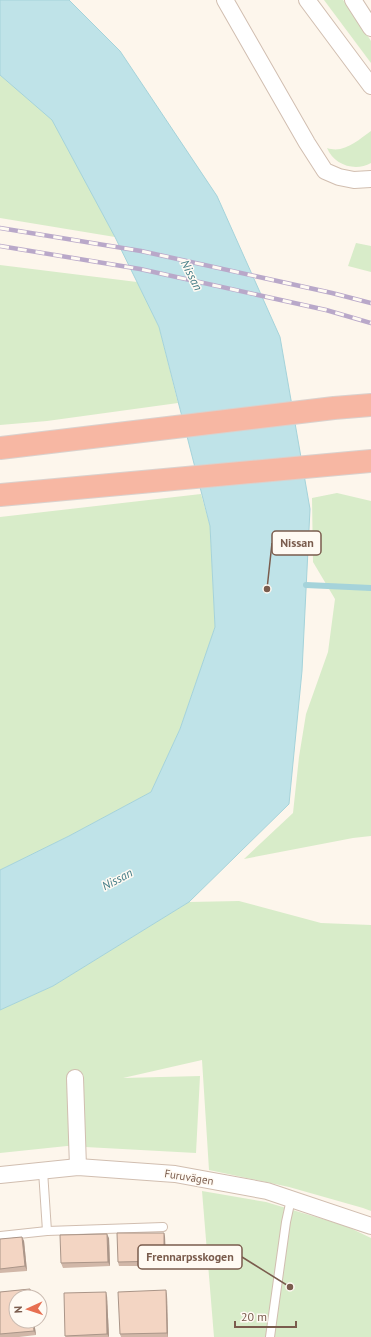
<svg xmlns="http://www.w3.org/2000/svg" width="371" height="1337" font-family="'PT Sans',sans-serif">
  <rect width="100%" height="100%" fill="#fdf6ec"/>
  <g fill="#d8ecc9">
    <polygon points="324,0 343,0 350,8 371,41 371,63"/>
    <polygon points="0,75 52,119 115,237 0,218"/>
    <path d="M371 131V163C355 172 334 165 327 148 344 154 358 140 371 131Z"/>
    <polygon points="356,243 371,246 371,272 348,266"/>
    <polygon points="0,265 137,282 159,327 178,403 47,421 0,425"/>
    <polygon points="337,493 371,501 371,836 353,838 244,859 293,813 299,757 306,714 328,652 335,599 313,562 312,498"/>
    <polygon points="201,494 210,526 215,627 180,729 151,792 69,836 0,870 0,517"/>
    <polygon points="239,901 321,923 371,925 371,1211 363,1208 289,1187 209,1170 202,1060 123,1078 200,1076 196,1153 67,1146 0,1153 0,1010 53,986 189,902"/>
    <polygon points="202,1191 266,1202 346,1226 371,1238 371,1337 214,1337"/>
  </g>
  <polygon fill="#bfe3e8" stroke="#a5d3da" points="0,0 69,0 120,51 217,196 280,337 310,509 302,671 289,804 189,902 53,986 0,1010 0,870 69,836 151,792 180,729 215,627 210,526 159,327 115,237 52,120 0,75"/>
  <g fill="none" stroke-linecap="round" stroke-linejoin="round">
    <polyline stroke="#a5d3da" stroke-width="6" points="306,585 371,588"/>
    <defs>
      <g id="service">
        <polyline points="43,1171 47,1231"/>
        <polyline points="0,1236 47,1231 163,1227"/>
        <polyline points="270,1337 286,1222 291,1199"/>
      </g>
      <g id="minor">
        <polyline points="225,0 307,143 325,171 339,177 354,180 371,179"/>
        <polyline points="307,0 371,86"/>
        <polyline points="353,0 371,28"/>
        <polyline points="75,1078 78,1167"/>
        <polyline points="0,1175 78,1167 175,1174 267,1191 371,1226"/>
      </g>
      <g id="motorway">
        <polyline points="0,448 334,408 371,405"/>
        <polyline points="0,495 371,461"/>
      </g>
    </defs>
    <use href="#service" stroke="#d1beb0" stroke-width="10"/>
    <use href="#minor" stroke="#d1beb0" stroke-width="18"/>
    <use href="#motorway" stroke="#dad1cd" stroke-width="24"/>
    <use href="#service" stroke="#fff" stroke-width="8"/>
    <use href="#minor" stroke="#fff" stroke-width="16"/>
    <use href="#motorway" stroke="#f7b7a3" stroke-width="22"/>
    <defs>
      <g id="rail">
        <polyline points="0,228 141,251 332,293 371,303"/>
        <polyline points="0,246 140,269 326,310 371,323"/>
      </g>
    </defs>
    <use href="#rail" stroke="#b9a8c9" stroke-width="4.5"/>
    <use href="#rail" stroke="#fffaf3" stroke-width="3" stroke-dasharray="9" stroke-linecap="butt"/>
  </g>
  <g fill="#d1b7a8">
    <polygon points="164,1233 165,1237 166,1266 119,1266 118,1262"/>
    <polygon points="22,1237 24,1241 27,1271 0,1273 0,1239"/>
    <polygon points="109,1238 110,1266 63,1268 61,1263"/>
    <polygon points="30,1289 32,1293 32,1297 16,1297 16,1321 34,1321 36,1335 19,1337 0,1337 0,1292"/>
    <polygon points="167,1295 168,1337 121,1337 120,1334"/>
    <polygon points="107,1296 109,1337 66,1337 65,1336"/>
  </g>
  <g fill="#aa9588">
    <polygon points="164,1233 165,1237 166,1266 164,1261"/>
    <polygon points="107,1234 109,1238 110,1266 108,1262"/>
    <polygon points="22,1237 24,1241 27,1271 25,1266"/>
    <polygon points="166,1290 167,1295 168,1337 167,1333"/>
    <polygon points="106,1292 107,1296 109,1337 107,1334"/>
    <polygon points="33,1321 34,1321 36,1335 34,1331"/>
  </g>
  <g fill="#f3d5c3" stroke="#aa9588">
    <polygon points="117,1233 164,1233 164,1261 118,1262"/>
    <polygon points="107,1234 108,1262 61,1263 60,1235"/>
    <polygon points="22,1237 25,1266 0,1269 0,1239"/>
    <polygon points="30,1289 31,1297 16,1297 16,1321 33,1321 34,1331 0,1334 0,1292"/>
    <polygon points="166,1290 167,1333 120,1334 118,1292"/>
    <polygon points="106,1292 107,1334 65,1336 64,1293"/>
  </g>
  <g text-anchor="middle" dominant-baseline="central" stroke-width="3" stroke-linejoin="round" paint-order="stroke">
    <g font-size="11" fill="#7a5c4d" stroke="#fffaf3">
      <text transform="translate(189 1177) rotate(9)">Furuvägen</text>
    </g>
    <g font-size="12" font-style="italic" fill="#437c86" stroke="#fffaf3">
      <text transform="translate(192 275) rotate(63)">Nissan</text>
      <text transform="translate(117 879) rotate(-28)">Nissan</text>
    </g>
  </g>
  <path fill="none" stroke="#7a5c4d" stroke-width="1.5" d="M267 589L272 543M290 1287L242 1257"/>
  <g fill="#7a5c4d" stroke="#fffaf3" stroke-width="1.5">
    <circle cx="267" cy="589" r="4"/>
    <circle cx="290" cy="1287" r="4"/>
  </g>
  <g fill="#fffaf3" stroke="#7a5c4d" stroke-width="1.5">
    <rect x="272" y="531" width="49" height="24" rx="4"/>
    <rect x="138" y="1245" width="104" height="24" rx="4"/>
  </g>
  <g font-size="12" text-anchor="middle" font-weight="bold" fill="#7a5c4d">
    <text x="297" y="547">Nissan</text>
    <text x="190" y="1261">Frennarpsskogen</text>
  </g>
  <g transform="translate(28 1309) rotate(267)"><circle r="19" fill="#fffaf3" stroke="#cabbb1"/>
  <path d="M0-3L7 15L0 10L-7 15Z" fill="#e76f51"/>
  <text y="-6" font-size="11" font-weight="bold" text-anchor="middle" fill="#7a5c4d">N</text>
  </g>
  <path d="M235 1321v6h61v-6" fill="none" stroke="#7a5c4d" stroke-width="2"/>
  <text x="241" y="1321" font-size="12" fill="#7a5c4d" stroke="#fffaf3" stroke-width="3" paint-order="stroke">20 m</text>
</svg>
